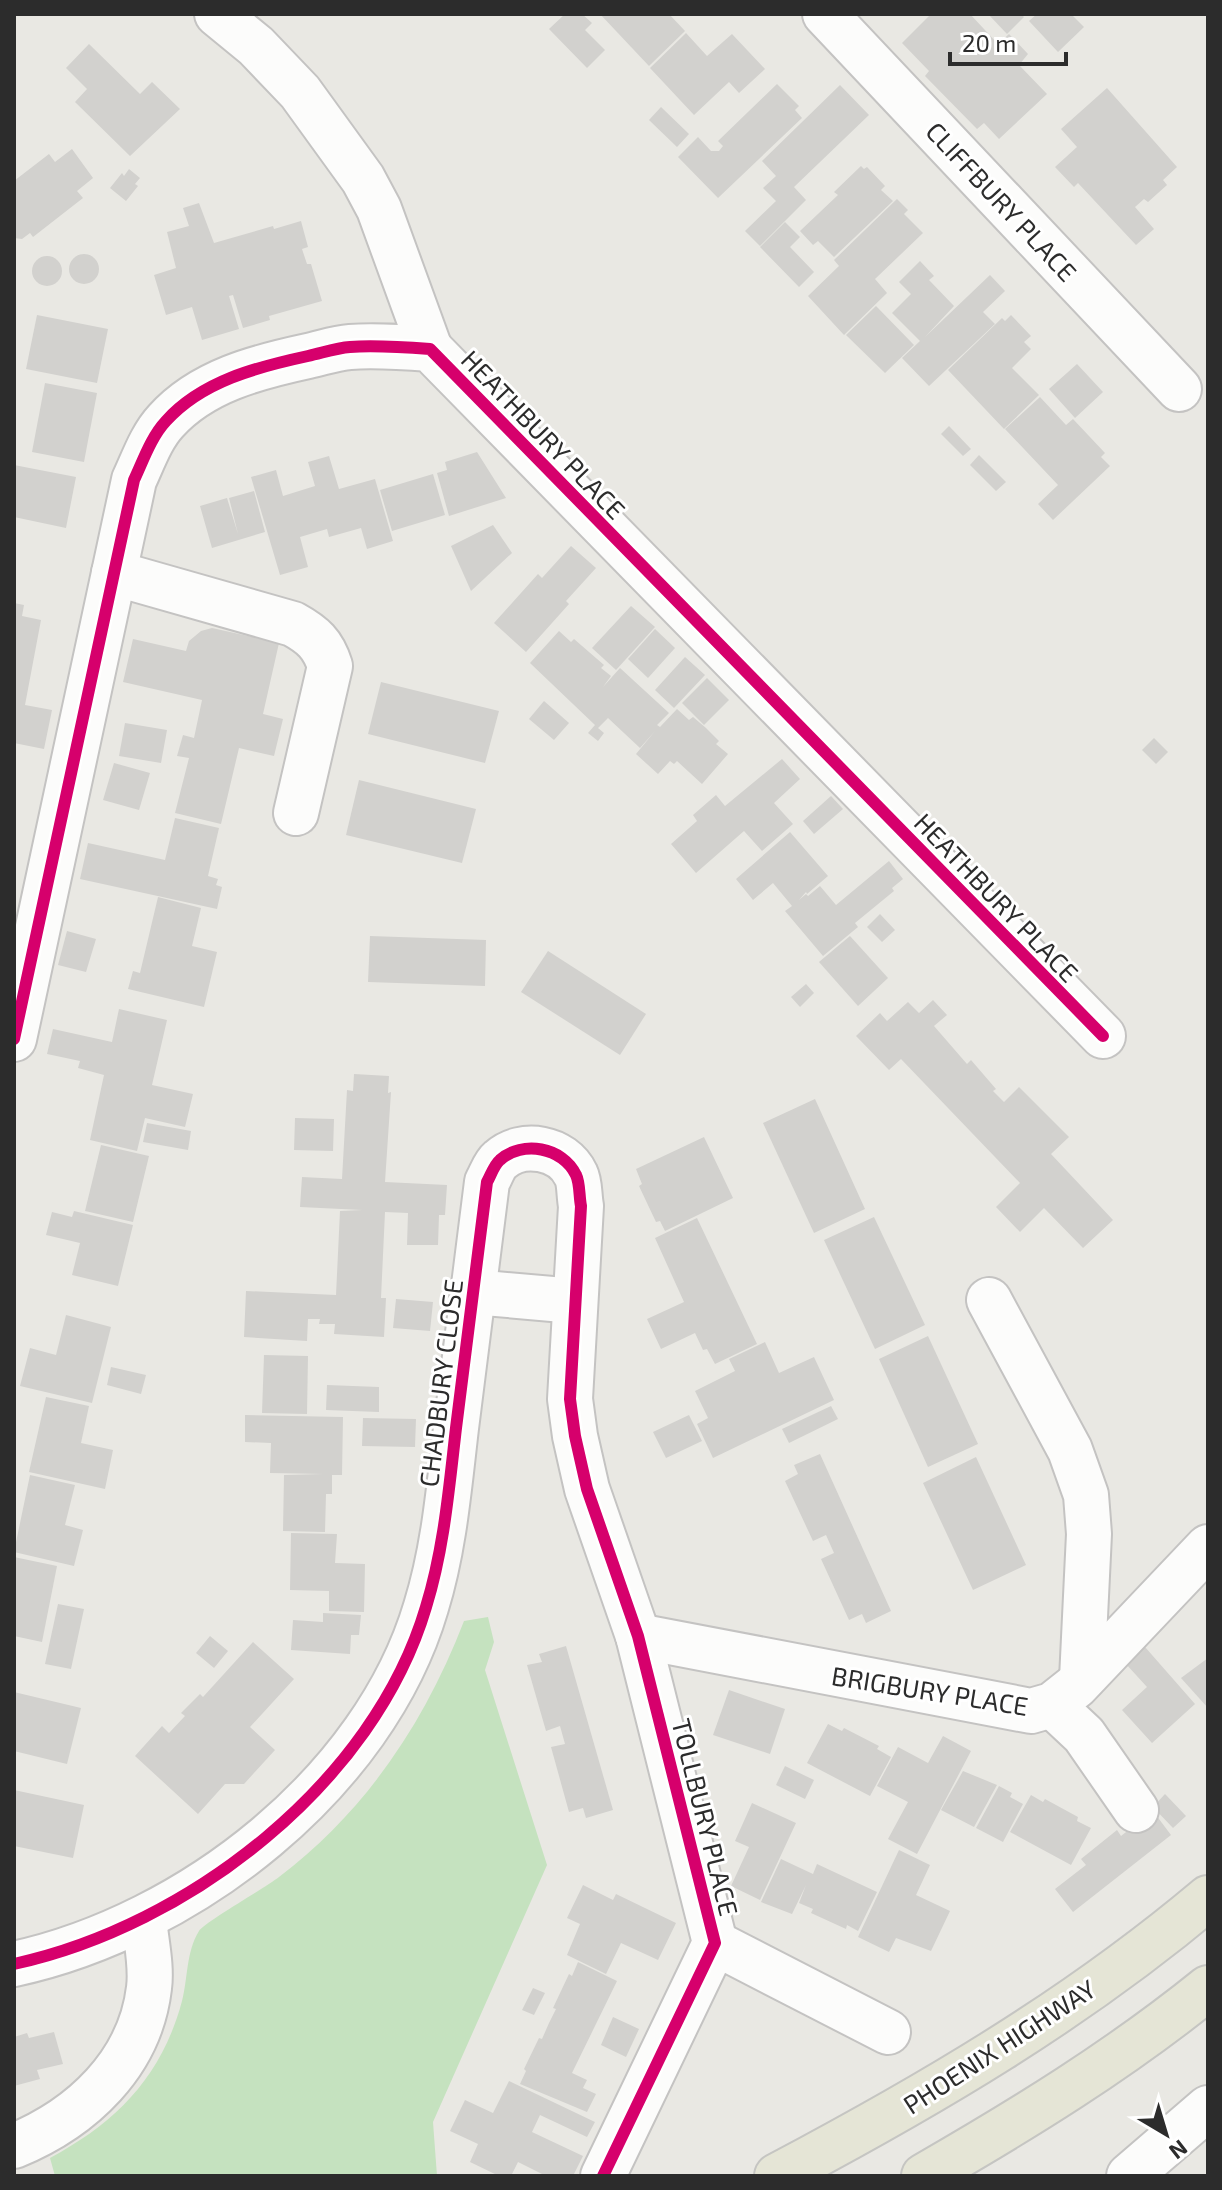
<svg xmlns="http://www.w3.org/2000/svg" width="1222" height="2190" font-family="'Exo 2',sans-serif">
  <rect width="100%" height="100%" fill="#e9e8e3"/>
  <path fill="#c5e2bf" d="M488 1617 494 1642 485 1670 547 1865 433 2122 437 2176H55L50 2158C117 2122 162 2076 182 2001 188 1978 186 1952 199 1931 203 1923 265 1888 279 1877 366 1811 425 1722 464 1621Z"/>
  <g fill="#d2d1ce">
    <polygon points="565,14 582,14 592,23 585,30 605,50 587,68 549,29"/>
    <polygon points="600,14 669,14 685,31 649,66"/>
    <polygon points="931,14 970,14 998,44 1009,34 1028,54 1019,65 1047,94 999,139 984,123 977,129 925,76 929,71 902,43"/>
    <polygon points="988,14 1021,14 1024,17 1007,34"/>
    <polygon points="1037,14 1071,14 1084,27 1058,52 1029,21"/>
    <polygon points="686,33 707,56 732,34 765,69 739,93 729,82 694,115 650,68"/>
    <polygon points="89,44 140,94 152,82 180,109 130,156 75,102 87,89 66,68"/>
    <polygon points="777,84 799,106 795,110 802,118 718,198 678,157 698,137 711,151 719,151 723,146 718,141"/>
    <polygon points="840,85 869,115 794,187 806,200 760,246 745,231 776,201 763,188 776,176 762,161"/>
    <polygon points="1107,88 1177,167 1163,180 1167,185 1148,202 1144,199 1135,207 1154,229 1136,245 1078,183 1074,187 1055,167 1077,147 1061,129"/>
    <polygon points="661,107 689,134 677,147 649,120"/>
    <polygon points="72,149 93,178 77,191 83,198 33,237 30,233 22,239 14,238 14,181 49,154 55,162"/>
    <polygon points="861,166 864,169 867,167 885,186 881,190 893,201 834,257 818,241 813,245 800,231 838,195 834,192"/>
    <polygon points="129,169 140,178 135,184 138,186 126,201 110,188 122,173 124,176"/>
    <polygon points="897,199 908,210 904,214 923,233 875,279 887,293 844,335 808,296 839,266 834,260"/>
    <polygon points="199,203 214,243 273,226 274,229 301,221 308,247 302,249 307,264 311,264 322,301 269,316 270,320 243,328 233,295 229,296 239,329 202,340 192,307 166,315 154,275 176,268 167,232 189,226 183,208"/>
    <polygon points="785,222 800,237 790,247 814,272 799,287 760,247"/>
    <circle cx="84" cy="269" r="15"/>
    <circle cx="47" cy="271" r="15"/>
    <polygon points="920,261 934,276 929,280 954,306 925,337 990,275 1005,291 983,312 995,324 929,386 902,358 920,341 892,313 911,294 899,282"/>
    <polygon points="876,306 914,345 885,373 846,335"/>
    <polygon points="37,315 108,329 97,383 26,369"/>
    <polygon points="1011,315 1031,336 1024,342 1031,349 1012,368 1039,395 1004,429 948,370 1002,318 1005,321"/>
    <polygon points="1077,364 1103,392 1075,418 1049,389"/>
    <polygon points="45,383 97,393 84,462 32,452"/>
    <polygon points="1040,397 1066,425 1073,419 1105,453 1101,457 1110,466 1053,520 1038,504 1058,485 1005,429"/>
    <polygon points="949,426 971,449 963,456 941,434"/>
    <polygon points="477,452 506,498 449,516 437,473 447,470 445,462"/>
    <polygon points="979,455 1006,482 996,491 970,465"/>
    <polygon points="329,456 339,489 375,479 393,541 367,549 361,528 329,537 327,529 300,537 308,567 280,575 251,477 276,470 283,496 315,486 308,462"/>
    <polygon points="14,465 76,477 66,528 14,517"/>
    <polygon points="433,474 445,515 392,531 380,490"/>
    <polygon points="254,491 265,532 212,548 200,506 227,498 238,534 229,498"/>
    <polygon points="493,525 512,553 471,591 451,546"/>
    <polygon points="571,546 596,568 566,601 569,604 526,652 494,623 538,574 542,578"/>
    <polygon points="14,603 24,605 22,616 41,620 25,705 52,710 44,749 14,743"/>
    <polygon points="631,606 655,627 616,670 592,648"/>
    <polygon points="212,628 279,643 263,714 283,719 274,756 239,748 221,824 175,813 189,758 177,756 183,735 194,738 202,700 123,682 133,639 186,651 189,641 201,631"/>
    <polygon points="655,629 675,648 648,678 628,659"/>
    <polygon points="559,631 571,642 574,639 604,665 601,668 611,676 603,687 620,668 669,713 657,725 660,727 677,709 689,720 693,717 706,728 719,741 716,744 728,754 702,784 677,761 674,764 670,761 658,774 636,754 655,731 640,748 608,718 598,728 604,733 598,741 588,733 595,725 530,663"/>
    <polygon points="685,657 705,675 674,708 655,690"/>
    <polygon points="707,678 729,700 704,725 682,703"/>
    <polygon points="381,682 499,711 485,763 368,734"/>
    <polygon points="544,701 569,723 554,740 529,719"/>
    <polygon points="125,723 167,730 161,763 119,756"/>
    <polygon points="1154,738 1168,752 1156,764 1142,750"/>
    <polygon points="782,759 800,779 774,803 793,824 762,851 744,831 696,873 671,844 697,821 693,815 716,795 725,806"/>
    <polygon points="114,763 150,773 139,810 103,800"/>
    <polygon points="359,780 476,809 462,863 346,835"/>
    <polygon points="831,796 843,809 814,834 803,821"/>
    <polygon points="175,818 219,828 208,876 218,879 216,885 222,887 217,909 80,879 88,843 165,860"/>
    <polygon points="790,832 828,876 807,894 806,892 799,900 806,894 808,896 820,886 836,905 889,861 903,879 892,888 894,891 855,923 858,927 823,956 785,911 792,906 773,883 753,900 736,879"/>
    <polygon points="158,897 201,908 192,946 217,952 204,1007 128,989 133,971 140,973"/>
    <polygon points="880,914 895,930 882,942 867,927"/>
    <polygon points="67,931 96,939 86,972 58,965"/>
    <polygon points="370,936 486,940 485,986 368,982"/>
    <polygon points="850,936 888,978 858,1006 819,962"/>
    <polygon points="548,951 646,1014 620,1055 521,992"/>
    <polygon points="806,984 814,993 800,1007 791,997"/>
    <polygon points="933,1000 947,1015 934,1026 967,1064 971,1060 996,1089 993,1091 1004,1102 1019,1087 1069,1137 1051,1154 1113,1220 1083,1248 1044,1208 1020,1232 996,1207 1020,1183 901,1059 889,1070 856,1036 880,1013 887,1021 908,1002 919,1013"/>
    <polygon points="119,1009 167,1020 152,1085 193,1094 185,1127 145,1118 137,1151 90,1140 104,1075 78,1068 80,1061 47,1054 53,1029 112,1042"/>
    <polygon points="354,1074 389,1076 388,1093 391,1092 385,1182 447,1185 445,1215 439,1215 438,1245 407,1245 408,1213 385,1212 381,1298 386,1298 384,1337 334,1334 335,1324 319,1324 320,1319 308,1319 307,1341 244,1337 246,1291 336,1295 340,1211 362,1210 300,1207 302,1177 342,1179 347,1090 353,1091"/>
    <polygon points="815,1099 865,1209 814,1233 763,1123"/>
    <polygon points="295,1118 334,1119 333,1151 294,1150"/>
    <polygon points="147,1123 191,1131 188,1150 143,1142"/>
    <polygon points="704,1137 733,1198 665,1231 660,1221 656,1222 647,1203 639,1186 642,1184 636,1169"/>
    <polygon points="101,1145 149,1156 133,1222 85,1211"/>
    <polygon points="74,1211 133,1225 118,1286 72,1275 80,1243 46,1235 52,1212 72,1217"/>
    <polygon points="874,1217 925,1325 875,1349 824,1240"/>
    <polygon points="697,1218 757,1344 715,1364 707,1349 703,1350 695,1333 661,1349 647,1319 684,1302 655,1238"/>
    <polygon points="396,1299 433,1302 430,1331 393,1328"/>
    <polygon points="66,1315 111,1327 92,1403 20,1386 30,1348 56,1355"/>
    <polygon points="928,1336 978,1444 928,1467 879,1359"/>
    <polygon points="765,1342 779,1373 814,1357 834,1400 713,1458 697,1424 708,1418 695,1391 735,1371 729,1359"/>
    <polygon points="264,1355 308,1356 307,1414 262,1413"/>
    <polygon points="111,1367 146,1375 141,1394 107,1385"/>
    <polygon points="327,1385 379,1387 379,1412 326,1410"/>
    <polygon points="46,1397 89,1406 81,1443 113,1450 105,1489 29,1472"/>
    <polygon points="831,1406 838,1419 789,1443 782,1429"/>
    <polygon points="245,1415 343,1417 342,1475 332,1475 332,1494 326,1494 325,1532 283,1531 284,1475 323,1474 270,1473 271,1443 245,1442"/>
    <polygon points="689,1415 702,1441 666,1458 653,1432"/>
    <polygon points="363,1418 416,1419 415,1447 362,1446"/>
    <polygon points="820,1454 891,1611 866,1623 862,1614 849,1620 821,1559 834,1553 826,1535 813,1541 785,1481 798,1474 794,1465"/>
    <polygon points="976,1457 1026,1565 973,1590 923,1483"/>
    <polygon points="30,1475 75,1485 65,1525 83,1530 74,1566 14,1552"/>
    <polygon points="291,1533 337,1534 335,1563 365,1564 364,1612 329,1611 329,1591 290,1590"/>
    <polygon points="14,1557 57,1566 42,1642 14,1636"/>
    <polygon points="58,1604 84,1609 71,1669 45,1664"/>
    <polygon points="323,1613 361,1615 359,1635 351,1635 350,1654 291,1650 293,1620 323,1622"/>
    <polygon points="210,1636 228,1651 214,1668 196,1653"/>
    <polygon points="253,1642 294,1679 250,1727 275,1750 244,1784 225,1784 198,1814 135,1756 162,1726 169,1733 185,1716 181,1713 200,1694 203,1697"/>
    <polygon points="566,1646 613,1810 586,1818 583,1808 569,1812 551,1747 565,1744 560,1726 546,1731 527,1665 542,1662 539,1654"/>
    <polygon points="1145,1647 1195,1704 1152,1743 1122,1710 1147,1687 1126,1664"/>
    <polygon points="1208,1658 1208,1708 1181,1678"/>
    <polygon points="729,1690 785,1709 770,1754 713,1735"/>
    <polygon points="14,1692 81,1708 67,1764 14,1751"/>
    <polygon points="828,1724 842,1731 844,1728 879,1746 877,1749 891,1757 870,1796 807,1763"/>
    <polygon points="943,1736 971,1751 917,1854 888,1839 908,1802 877,1786 898,1747 928,1763"/>
    <polygon points="785,1766 814,1780 805,1799 776,1785"/>
    <polygon points="963,1771 997,1785 974,1827 941,1810"/>
    <polygon points="999,1786 1012,1793 1010,1797 1023,1804 1003,1842 976,1828"/>
    <polygon points="14,1790 84,1805 73,1858 14,1846"/>
    <polygon points="1165,1794 1186,1816 1173,1828 1153,1807"/>
    <polygon points="1031,1795 1043,1802 1045,1799 1078,1817 1077,1821 1091,1828 1071,1865 1010,1832"/>
    <polygon points="752,1803 796,1823 760,1900 731,1886 749,1847 735,1841"/>
    <polygon points="1153,1811 1171,1835 1073,1912 1055,1889 1086,1865 1081,1859 1117,1830 1121,1836"/>
    <polygon points="899,1850 930,1865 916,1895 950,1911 931,1951 896,1938 889,1952 858,1937"/>
    <polygon points="781,1859 813,1874 817,1864 877,1892 858,1931 847,1925 846,1929 811,1913 813,1909 799,1903 806,1885 792,1914 761,1902"/>
    <polygon points="583,1885 613,1900 616,1894 676,1923 658,1960 621,1943 606,1974 567,1955 580,1924 567,1918"/>
    <polygon points="578,1962 617,1981 572,2073 587,2080 583,2088 596,2094 587,2112 520,2084 526,2071 524,2069 539,2038 542,2039 549,2023 556,2009 553,2008 569,1974 572,1976"/>
    <polygon points="533,1988 545,1993 534,2015 522,2010"/>
    <polygon points="613,2017 639,2029 626,2057 601,2045"/>
    <polygon points="54,2032 63,2064 37,2070 40,2079 14,2086 14,2037 27,2033 29,2038"/>
    <polygon points="509,2081 595,2122 587,2137 540,2115 532,2132 583,2156 573,2176 546,2176 518,2162 511,2176 499,2176 470,2162 478,2144 450,2131 465,2100 493,2113"/>
  </g>
  <g fill="none" stroke-linecap="round" stroke-linejoin="round">
    <defs>
      <g id="minor">
        <polyline points="217,14 256,46 300,92 363,179 379,209 430,349"/>
        <polyline points="825,14 1179,389"/>
        <path d="M114 573 293 624C313 635 323 644 330 666L296 813"/>
        <path d="M14 1039 134 480C143 461 151 437 166 421 202 381 257 367 308 356 322 353 336 348 350 347 376 345 403 347 430 349L1103 1036"/>
        <polyline points="473,1292 575,1301"/>
        <polyline points="989,1300 1070,1450 1086,1495 1089,1534 1082,1679"/>
        <polyline points="638,1636 1031,1711 1052,1705 1076,1686 1208,1547"/>
        <polyline points="1052,1705 1084,1735 1136,1810"/>
        <polyline points="715,1943 888,2032"/>
        <path d="M14 1964C189 1926 374 1783 426 1607 444 1549 449 1488 456 1428 467 1346 477 1264 487 1182 491 1175 494 1165 500 1160 522 1140 563 1147 576 1175 580 1183 579 1196 581 1206L570 1399 575 1436 587 1489 638 1636 715 1943 603 2176"/>
        <path d="M14 2146C82 2118 140 2064 149 1988 152 1966 146 1941 144 1919"/>
        <polyline points="1129,2176 1208,2108"/>
      </g>
      <g id="major">
        <path d="M777 2176C930 2095 1075 2010 1208 1898"/>
        <path d="M924 2176C1023 2119 1119 2060 1208 1988"/>
      </g>
    </defs>
    <use href="#minor" stroke="#c4c3c2" stroke-width="48"/>
    <use href="#major" stroke="#c5c5c2" stroke-width="48"/>
    <use href="#minor" stroke="#fcfcfb" stroke-width="44"/>
    <use href="#major" stroke="#e5e5d6" stroke-width="44"/>
    <defs>
      <g id="cycleway">
        <path d="M14 1039 134 480C143 461 151 437 166 421 202 381 257 367 308 356 322 353 336 348 350 347 376 345 403 347 430 349L1103 1036"/>
        <path d="M14 1964C189 1926 374 1783 426 1607 444 1549 449 1488 456 1428 467 1346 477 1264 487 1182 491 1175 494 1165 500 1160 522 1140 563 1147 576 1175 580 1183 579 1196 581 1206L570 1399 575 1436 587 1489 638 1636 715 1943 603 2176"/>
      </g>
    </defs>
    <use href="#cycleway" stroke="#fff" stroke-width="17"/>
    <use href="#cycleway" stroke="#d6006c" stroke-width="12"/>
  </g>
  <g text-anchor="middle" dominant-baseline="central" stroke-width="6" stroke-linejoin="round" paint-order="stroke">
    <g font-size="26" fill="#2c2c2c" stroke="#fff">
      <text transform="translate(1002 201) rotate(47)">CLIFFBURY PLACE</text>
      <text transform="translate(544 434) rotate(46)">HEATHBURY PLACE</text>
      <text transform="translate(997 897) rotate(46)">HEATHBURY PLACE</text>
      <text transform="translate(440 1383) rotate(-83)">CHADBURY CLOSE</text>
      <text transform="translate(930 1690) rotate(9)">BRIGBURY PLACE</text>
      <text transform="translate(706 1817) rotate(76)">TOLLBURY PLACE</text>
      <text transform="translate(999 2046) rotate(-33)">PHOENIX HIGHWAY</text>
    </g>
  </g>
  <rect width="1222" height="2190" fill="none" stroke="#2c2c2c" stroke-width="32"/>
  <g transform="translate(1166 2134) rotate(142)" stroke="#ffffff" stroke-width="6" paint-order="stroke">
  <path d="M0-6L14 30L0 20L-14 30Z" fill="#2c2c2c"/>
  <text y="-12" font-size="22" font-weight="bold" text-anchor="middle" fill="#2c2c2c">N</text>
  </g>
  <path d="M950 52v12h116v-12" fill="none" stroke="#2c2c2c" stroke-width="4"/>
  <text x="962" y="52" font-size="24" fill="#2c2c2c" stroke="#ffffff" stroke-width="6" paint-order="stroke">20 m</text>
</svg>
